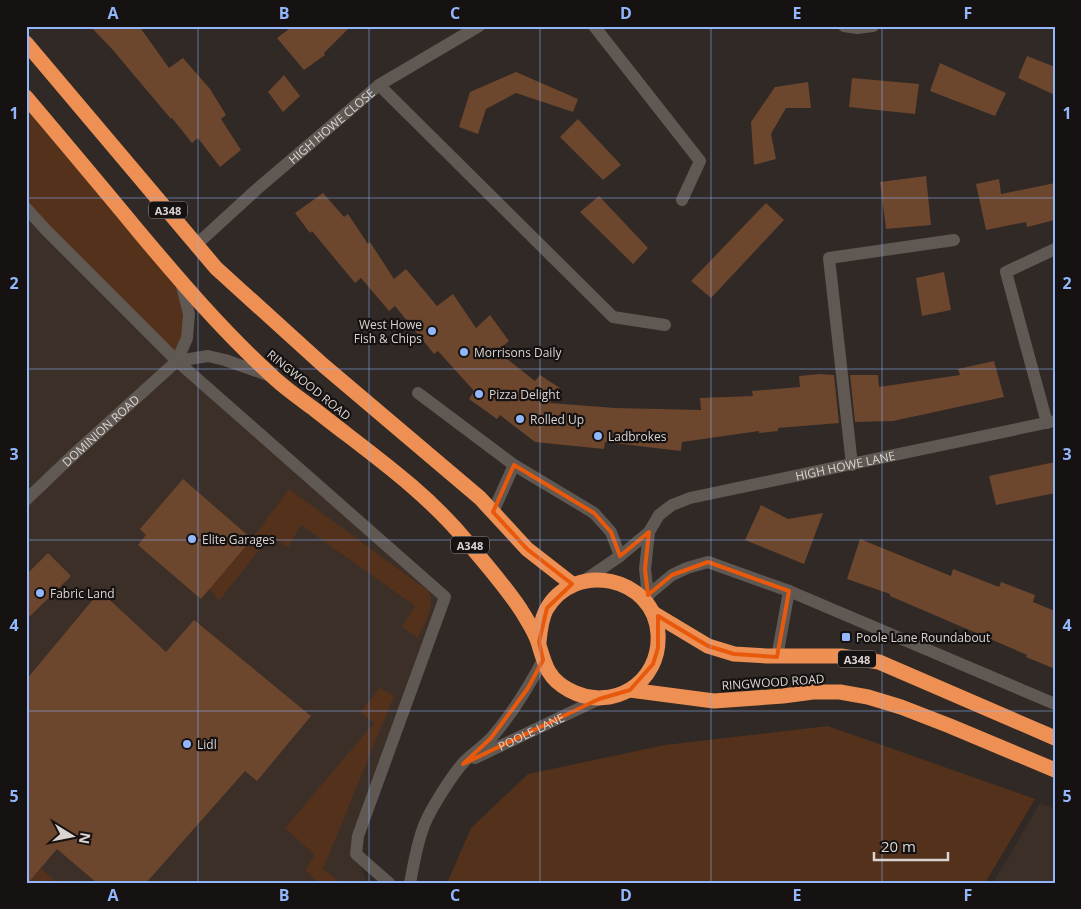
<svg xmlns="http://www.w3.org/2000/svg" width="1081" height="909" font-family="'Open Sans',sans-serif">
  <rect width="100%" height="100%" fill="#302925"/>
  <g fill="#3c2f28">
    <polygon points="26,208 177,361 445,597 356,854 367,883 26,883"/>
    <polygon points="1040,803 1055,809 1055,883 993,883"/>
  </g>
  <g fill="#53311b">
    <polygon points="26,97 181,281 189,314 177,361 26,208"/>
    <path d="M289 489 427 590C438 604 424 624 418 638L402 627 415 606 301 525 288 548 271 535 219 601 209 589 252 539Z"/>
    <polygon points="380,688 394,696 323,869 341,883 319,883 305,870 315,855 285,828 374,723 360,712"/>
    <polygon points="828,726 1035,799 985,883 447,883 471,828 528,774 665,745"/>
    <polygon points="41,868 57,883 28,883"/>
  </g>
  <g fill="#6d462e">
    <polygon points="90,26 139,26 169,68 183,58 210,89 226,115 221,119 241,150 220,167 198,138 192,143 172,118 171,119 112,49"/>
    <polygon points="293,26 351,26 324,53 325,55 304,70 277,38"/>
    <polygon points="1027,56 1055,67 1055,95 1018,78"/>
    <polygon points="940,63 1006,93 995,116 930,91"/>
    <polygon points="516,72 578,99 573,112 516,93 486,109 478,134 459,127 470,92"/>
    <polygon points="284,75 300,96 283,112 268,92"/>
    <polygon points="852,78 919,84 915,114 849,107"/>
    <polygon points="808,82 811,108 786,108 771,134 776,159 754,165 751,122 775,87"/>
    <polygon points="578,119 621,165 603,180 560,137"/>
    <polygon points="926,176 931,225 886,229 880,182"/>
    <polygon points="999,179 1001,194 1055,183 1055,220 1027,227 1026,222 986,230 976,184"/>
    <polygon points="323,193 344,217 348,214 368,244 370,242 394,279 406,269 437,306 453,294 476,328 490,315 509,341 497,351 535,381 540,375 560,388 550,403 615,408 701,410 700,398 753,396 752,391 800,387 799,376 820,374 834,375 839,423 778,428 778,431 759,433 759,431 682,442 681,451 605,442 604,449 535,442 500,415 497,419 469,399 474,391 438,351 434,354 395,306 389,311 361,278 355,283 312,231 310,233 295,213"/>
    <polygon points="599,196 648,248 633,264 580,212"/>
    <polygon points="766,203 784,220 711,298 691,281"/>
    <polygon points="944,272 951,310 922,316 916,278"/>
    <polygon points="994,361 1004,397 893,421 855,422 850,375 878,375 879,387 960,375 958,369"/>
    <polygon points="1055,462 1055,493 996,505 989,476"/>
    <polygon points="183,479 252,539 201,599 138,545 146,535 140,529"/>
    <polygon points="761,505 788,519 823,513 804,564 745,540"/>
    <polygon points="860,539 951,576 953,569 999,587 1001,582 1035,595 1033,602 1055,611 1055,669 1026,657 1027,655 890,596 890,594 847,579"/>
    <polygon points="48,553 71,576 26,620 26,575"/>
    <polygon points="100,591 166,652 194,620 311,716 257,781 245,771 146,883 97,883 57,849 28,883 26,883 26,680"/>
  </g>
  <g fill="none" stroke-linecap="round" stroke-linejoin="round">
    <g stroke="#605853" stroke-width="12">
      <polyline points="594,26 700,161 682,200"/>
      <polyline points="844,26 857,28 873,26"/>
      <polyline points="379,85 613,317 665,325"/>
      <polyline points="26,208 46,230 177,361 445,597 358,836 356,854 389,883"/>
      <path id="s1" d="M197 244 256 190 379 85 479 26"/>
      <polyline points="177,361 208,356 225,360 271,376"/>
      <polyline points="418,393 514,465 594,513 611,532 620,556"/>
      <polyline points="1047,423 1006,272 1055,249"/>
      <polyline points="852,465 829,258 954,240"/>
      <path id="s2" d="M26 500 72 456 177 361 187 338 189 314 181 282"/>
      <polyline points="493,512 514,465"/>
      <path id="s3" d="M585 580 620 556 649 532 659 515 672 505 690 498 1055 421"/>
      <polyline points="648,595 672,575 687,568 708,562 789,591 1055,704"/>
      <polyline points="647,601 648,595 645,569 649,532"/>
      <polyline points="777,657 789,591"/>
      <path id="s4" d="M475 758 599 699"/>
      <path d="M410 883C414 863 417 842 425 823 432 807 452 775 464 762 473 753 484 746 492 737 513 713 528 688 543 660"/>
    </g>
    <g stroke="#ee9053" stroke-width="15">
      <polyline points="26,43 216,268 323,365 480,498 527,549 572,584"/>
      <path d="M26 97C64 142 102 187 139 232 181 282 222 330 270 374 283 387 299 398 314 409 367 451 425 490 468 543 486 564 505 586 521 610 527 620 536 633 539 645 545 665 548 679 569 690 612 713 661 683 658 634 655 577 574 559 546 610 541 620 540 631 539 642"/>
      <polyline points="653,613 708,646 734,654 767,656 841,656 879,662 1055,738"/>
      <polyline points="630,690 714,701 783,696 813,692 840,692 868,697 901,707 950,726 1055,770"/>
    </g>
  </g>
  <path fill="none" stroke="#e8590c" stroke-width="4" stroke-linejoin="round" d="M514 465 594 513 611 532 620 556 649 532 645 569 648 595 672 575 708 562 789 591 777 657 734 654 708 646 658 616V648L653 664 630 690 599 699 463 764 491 738 528 688 543 660 539 642 547 608 572 584 527 549 493 512Z"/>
  <path fill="none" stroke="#92b7fd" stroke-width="1" stroke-opacity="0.55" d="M198 26V883M369 26V883M540 26V883M711 26V883M882 26V883M26 198H1055M26 369H1055M26 540H1055M26 711H1055"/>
  <g fill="#92b7fd" stroke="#161211" stroke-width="2">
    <circle cx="432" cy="331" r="5"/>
    <circle cx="464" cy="352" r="5"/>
    <circle cx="479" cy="394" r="5"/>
    <circle cx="520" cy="419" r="5"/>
    <circle cx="598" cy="436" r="5"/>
    <circle cx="192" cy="539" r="5"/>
    <circle cx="40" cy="593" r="5"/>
    <rect x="841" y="632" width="10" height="10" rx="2.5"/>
    <circle cx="187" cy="744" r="5"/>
  </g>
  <g text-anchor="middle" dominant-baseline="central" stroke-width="4.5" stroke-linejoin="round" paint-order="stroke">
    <g fill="#161211" stroke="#9f9a98" stroke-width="1">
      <rect x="149" y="201.5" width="38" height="17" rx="4"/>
      <rect x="451" y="536.5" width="38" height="17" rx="4"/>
      <rect x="838" y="650.5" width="38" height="17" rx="4"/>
    </g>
    <g font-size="11" font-weight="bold" fill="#dad5d2">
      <text x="168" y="210">A348</text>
      <text x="470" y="545">A348</text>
      <text x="857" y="659">A348</text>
    </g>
    <g font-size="12" fill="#dad5d2" stroke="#161211">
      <text stroke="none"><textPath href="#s1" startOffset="179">HIGH HOWE CLOSE</textPath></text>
      <text transform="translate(309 385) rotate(39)">RINGWOOD ROAD</text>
      <text stroke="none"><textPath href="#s2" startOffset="102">DOMINION ROAD</textPath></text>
      <text stroke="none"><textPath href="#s3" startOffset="294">HIGH HOWE LANE</textPath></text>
      <text transform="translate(773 682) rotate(-4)">RINGWOOD ROAD</text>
      <text stroke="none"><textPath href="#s4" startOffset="62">POOLE LANE</textPath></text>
    </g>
    <g font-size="12" fill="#dad5d2" stroke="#161211" text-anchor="start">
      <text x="422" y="324" text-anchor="end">West Howe<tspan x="422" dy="14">Fish &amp; Chips</tspan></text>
      <text x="474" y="352">Morrisons Daily</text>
      <text x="489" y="394">Pizza Delight</text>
      <text x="530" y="419">Rolled Up</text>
      <text x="608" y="436">Ladbrokes</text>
      <text x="202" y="539">Elite Garages</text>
      <text x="50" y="593">Fabric Land</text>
      <text x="856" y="637">Poole Lane Roundabout</text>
      <text x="197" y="744">Lidl</text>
    </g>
  </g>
  <rect width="1081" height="909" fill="none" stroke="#161211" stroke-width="55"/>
  <g transform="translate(72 836) rotate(100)" stroke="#161211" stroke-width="4" paint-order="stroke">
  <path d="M0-4L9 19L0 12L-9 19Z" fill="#dad5d2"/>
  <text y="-8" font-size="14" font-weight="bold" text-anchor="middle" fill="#dad5d2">N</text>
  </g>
  <path d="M874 852v8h74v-8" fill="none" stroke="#dad5d2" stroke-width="2.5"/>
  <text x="881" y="852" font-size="15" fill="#dad5d2" stroke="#161211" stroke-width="4" paint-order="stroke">20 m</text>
  <rect x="28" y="28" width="1026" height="854" fill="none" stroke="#92b7fd" stroke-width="2"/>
  <g font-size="16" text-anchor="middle" font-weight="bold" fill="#92b7fd">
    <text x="113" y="19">A</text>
    <text x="284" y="19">B</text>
    <text x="455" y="19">C</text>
    <text x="626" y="19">D</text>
    <text x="797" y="19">E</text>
    <text x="968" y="19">F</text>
    <text x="14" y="119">1</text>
    <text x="1067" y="119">1</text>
    <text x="14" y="289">2</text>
    <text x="1067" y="289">2</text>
    <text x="14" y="460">3</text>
    <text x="1067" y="460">3</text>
    <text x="14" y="631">4</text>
    <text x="1067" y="631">4</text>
    <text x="14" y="802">5</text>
    <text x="1067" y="802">5</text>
    <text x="113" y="901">A</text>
    <text x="284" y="901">B</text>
    <text x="455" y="901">C</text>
    <text x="626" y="901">D</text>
    <text x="797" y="901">E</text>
    <text x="968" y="901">F</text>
  </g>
</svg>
